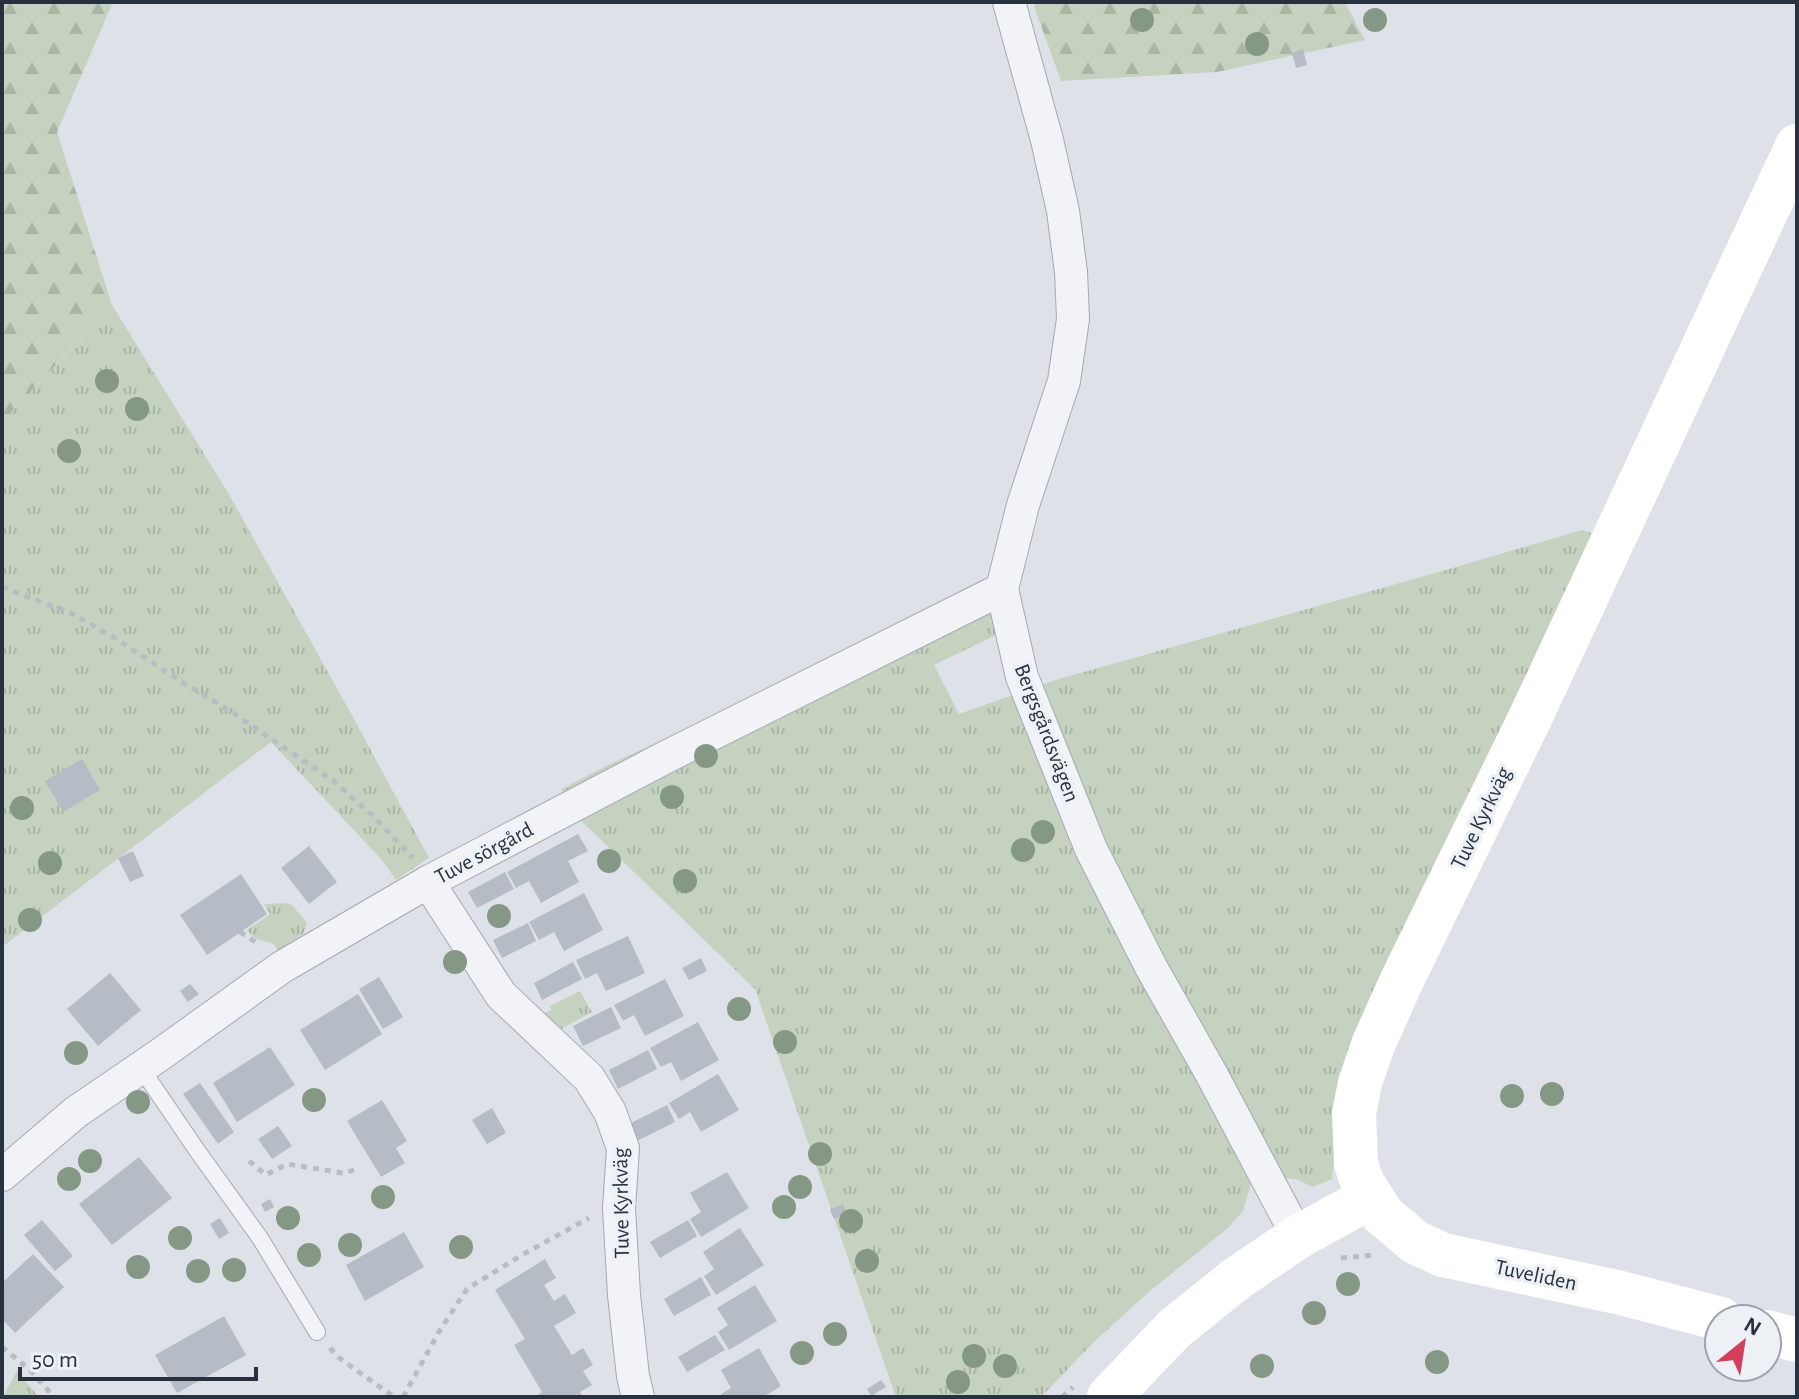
<svg xmlns="http://www.w3.org/2000/svg" width="1799" height="1399" font-family="'Alegreya Sans',sans-serif">
  <defs>
    <pattern id="grass-tufts" width="24" height="20" patternUnits="userSpaceOnUse" patternTransform="scale(2)"><rect width="24" height="20" fill="#c5d2bf"/><path d="M3 7l-1-3M5 7V3M7 7l1-3M15 17l-1-3M17 17v-4M19 17l1-3" fill="none" stroke="#a9b5a5"/></pattern>
    <pattern id="forest-firs" width="22" height="20" patternUnits="userSpaceOnUse" patternTransform="scale(2)"><rect width="22" height="20" fill="#c5d2bf"/><path d="M5 1l3.5 6h-7zM16 11l3.5 6h-7z" fill="#a9b5a5"/></pattern>
  </defs>
  <rect width="100%" height="100%" fill="#dee2e8"/>
  <g fill="url(#grass-tufts)">
    <polygon points="112,305 227,491 354,719 429,858 396,880 382,860 271,742 2,947 2,422"/>
    <polygon points="1582,530 1597,535 1336,1145 1332,1179 1313,1187 1296,1179 1253,1177 1243,1211 1228,1228 1150,1291 1095,1341 1041,1397 896,1397 755,989 574,814 562,789 606,766 774,688 977,583 1000,633 934,665 959,714 1059,679 1442,571"/>
    <path d="M284 903 292 905 307 923 303 934 278 951 273 943C263 942 253 939 247 930L270 914 264 904Z"/>
    <polygon points="580,991 592,1012 557,1031 540,1016 551,1010 550,1006"/>
    <polygon points="17,1371 39,1397 4,1397 6,1391"/>
  </g>
  <g fill="url(#forest-firs)">
    <polygon points="2,2 113,2 57,132 112,305 2,422"/>
    <polygon points="1036,2 1345,2 1365,40 1217,72 1061,81 1034,6"/>
  </g>
  <g fill="#b5bcc5">
    <polygon points="1303,49 1307,65 1296,68 1292,53"/>
    <polygon points="82,759 100,790 63,812 45,781"/>
    <polygon points="578,834 588,851 568,861 579,882 541,903 529,881 516,888 507,872"/>
    <polygon points="309,846 337,882 309,904 281,868"/>
    <polygon points="133,851 144,876 130,882 118,858"/>
    <polygon points="505,872 514,889 477,908 468,892"/>
    <polygon points="241,874 267,914 207,955 180,915"/>
    <polygon points="584,893 603,930 564,951 554,932 539,940 529,922"/>
    <polygon points="528,923 536,941 502,958 493,940"/>
    <polygon points="628,936 645,973 606,991 597,973 585,979 576,960"/>
    <polygon points="701,958 707,971 689,980 682,968"/>
    <polygon points="573,962 582,979 542,1000 534,983"/>
    <polygon points="110,973 141,1010 98,1046 67,1009"/>
    <polygon points="379,977 403,1017 383,1029 359,989"/>
    <polygon points="665,979 684,1016 645,1036 634,1015 623,1021 614,1005"/>
    <polygon points="190,984 199,994 188,1002 180,991"/>
    <polygon points="358,994 382,1034 325,1070 300,1030"/>
    <polygon points="611,1007 621,1028 583,1046 573,1026"/>
    <polygon points="698,1022 719,1060 681,1081 671,1062 661,1067 650,1048"/>
    <polygon points="270,1047 295,1085 237,1122 213,1083"/>
    <polygon points="648,1050 657,1069 618,1089 609,1070"/>
    <polygon points="718,1074 739,1110 701,1132 690,1112 679,1119 669,1103"/>
    <polygon points="200,1083 234,1132 218,1144 183,1094"/>
    <polygon points="382,1100 407,1141 396,1148 405,1163 381,1177 347,1121"/>
    <polygon points="667,1105 675,1122 637,1141 629,1124"/>
    <polygon points="492,1108 506,1133 487,1144 472,1120"/>
    <polygon points="278,1126 292,1146 272,1159 258,1139"/>
    <polygon points="139,1157 172,1198 112,1245 79,1204"/>
    <polygon points="727,1172 749,1208 701,1237 690,1219 701,1212 690,1193"/>
    <polygon points="270,1199 274,1207 265,1212 261,1204"/>
    <polygon points="843,1204 847,1213 834,1219 830,1210"/>
    <polygon points="220,1218 229,1233 219,1239 210,1224"/>
    <polygon points="42,1220 73,1256 55,1271 24,1235"/>
    <polygon points="688,1220 697,1236 660,1258 650,1242"/>
    <polygon points="740,1228 764,1265 716,1295 704,1276 714,1269 703,1252"/>
    <polygon points="404,1232 424,1267 365,1301 346,1265"/>
    <polygon points="33,1254 64,1287 15,1333 2,1319 2,1283"/>
    <polygon points="545,1259 556,1278 544,1285 554,1301 565,1294 576,1313 554,1326 572,1355 583,1348 593,1365 583,1371 592,1385 580,1392 583,1397 535,1397 542,1392 514,1345 525,1339 495,1290"/>
    <polygon points="701,1277 711,1295 674,1316 664,1299"/>
    <polygon points="755,1285 777,1321 729,1350 718,1332 728,1325 717,1308"/>
    <polygon points="224,1316 246,1355 177,1393 155,1355"/>
    <polygon points="715,1335 725,1350 687,1372 678,1357"/>
    <polygon points="759,1348 781,1386 765,1396 765,1397 722,1397 721,1394 731,1388 721,1370"/>
    <polygon points="881,1380 886,1387 871,1396 867,1389"/>
  </g>
  <g fill="none" stroke-linecap="round" stroke-linejoin="round">
    <defs>
      <polyline id="lane" points="141,1068 196,1149 260,1238 317,1332"/>
      <g id="street">
        <polyline points="1009,2 1047,140 1063,211 1071,272 1073,319 1064,381 1023,505 1002,589 1022,677 1091,849 1151,967 1212,1075 1298,1237"/>
        <polyline points="428,882 501,995 589,1078 610,1112 623,1148 619,1208 624,1295 633,1376 638,1397"/>
        <polyline points="2,1175 76,1112 161,1054 282,967 428,882 666,757 1002,589"/>
      </g>
    </defs>
    <use href="#lane" stroke="#a3a9b2" stroke-width="18"/>
    <use href="#street" stroke="#a3a9b2" stroke-width="34"/>
    <g stroke="#b8bdc3" stroke-width="5" stroke-dasharray="6 6" stroke-linecap="butt">
      <polyline points="2,587 71,613 118,640 179,680 233,713 335,782 374,817 413,858"/>
      <polyline points="240,932 259,944"/>
      <polyline points="249,1161 266,1175 287,1164 343,1173 359,1169"/>
      <polyline points="1341,1258 1375,1255"/>
      <polyline points="2,1347 30,1370 54,1397"/>
      <polyline points="330,1348 338,1357 394,1397"/>
      <polyline points="403,1397 440,1330 467,1289 520,1256 589,1218"/>
      <polyline points="1062,1397 1073,1387"/>
    </g>
    <use href="#lane" stroke="#f1f3f6" stroke-width="16"/>
    <use href="#street" stroke="#f1f3f6" stroke-width="32"/>
    <g stroke="#fff" stroke-width="44">
      <polyline points="1721,1319 1621,1293 1443,1255 1415,1242 1383,1215 1362,1182 1356,1163 1354,1114 1360,1083 1373,1045 1401,982 1531,716 1797,146"/>
      <polyline points="1767,1332 1797,1340"/>
      <polyline points="1109,1397 1174,1329 1236,1279 1298,1237 1371,1197"/>
    </g>
  </g>
  <g fill="#859885">
    <circle cx="1142" cy="20" r="12"/>
    <circle cx="1375" cy="20" r="12"/>
    <circle cx="1257" cy="44" r="12"/>
    <circle cx="107" cy="381" r="12"/>
    <circle cx="137" cy="409" r="12"/>
    <circle cx="69" cy="451" r="12"/>
    <circle cx="706" cy="756" r="12"/>
    <circle cx="672" cy="797" r="12"/>
    <circle cx="22" cy="808" r="12"/>
    <circle cx="1043" cy="832" r="12"/>
    <circle cx="1023" cy="850" r="12"/>
    <circle cx="609" cy="861" r="12"/>
    <circle cx="50" cy="863" r="12"/>
    <circle cx="685" cy="881" r="12"/>
    <circle cx="499" cy="916" r="12"/>
    <circle cx="30" cy="920" r="12"/>
    <circle cx="455" cy="962" r="12"/>
    <circle cx="739" cy="1009" r="12"/>
    <circle cx="785" cy="1042" r="12"/>
    <circle cx="76" cy="1053" r="12"/>
    <circle cx="1552" cy="1094" r="12"/>
    <circle cx="1512" cy="1096" r="12"/>
    <circle cx="314" cy="1100" r="12"/>
    <circle cx="138" cy="1102" r="12"/>
    <circle cx="820" cy="1154" r="12"/>
    <circle cx="90" cy="1161" r="12"/>
    <circle cx="69" cy="1179" r="12"/>
    <circle cx="800" cy="1187" r="12"/>
    <circle cx="383" cy="1197" r="12"/>
    <circle cx="784" cy="1207" r="12"/>
    <circle cx="288" cy="1218" r="12"/>
    <circle cx="851" cy="1221" r="12"/>
    <circle cx="180" cy="1238" r="12"/>
    <circle cx="350" cy="1245" r="12"/>
    <circle cx="461" cy="1247" r="12"/>
    <circle cx="309" cy="1255" r="12"/>
    <circle cx="867" cy="1261" r="12"/>
    <circle cx="138" cy="1267" r="12"/>
    <circle cx="234" cy="1270" r="12"/>
    <circle cx="198" cy="1271" r="12"/>
    <circle cx="1348" cy="1284" r="12"/>
    <circle cx="1314" cy="1313" r="12"/>
    <circle cx="835" cy="1334" r="12"/>
    <circle cx="802" cy="1353" r="12"/>
    <circle cx="974" cy="1356" r="12"/>
    <circle cx="1437" cy="1362" r="12"/>
    <circle cx="1005" cy="1366" r="12"/>
    <circle cx="1262" cy="1366" r="12"/>
    <circle cx="958" cy="1382" r="12"/>
  </g>
  <g text-anchor="middle" dominant-baseline="central" stroke-width="7" stroke-linejoin="round" paint-order="stroke">
    <g font-size="22" fill="#27313f" stroke="#edf1f6">
      <text transform="translate(1047 733) rotate(69)">Bergsgårdsvägen</text>
      <text transform="translate(1481 818) rotate(-64)">Tuve Kyrkväg</text>
      <text transform="translate(484 853) rotate(-28)">Tuve sörgård</text>
      <text transform="translate(621 1203) rotate(-91)">Tuve Kyrkväg</text>
      <text transform="translate(1536 1275) rotate(12)">Tuveliden</text>
    </g>
  </g>
  <rect width="1799" height="1399" fill="none" stroke="#27313f" stroke-width="8"/>
  <g transform="translate(1743 1343) rotate(30)"><circle r="38" fill="#edf1f6" stroke="#9ea4ad" stroke-width="2"/>
  <path d="M0-6L14 30L0 20L-14 30Z" fill="#d13f5c"/>
  <text y="-12" font-size="22" font-weight="bold" text-anchor="middle" fill="#27313f">N</text>
  </g>
  <path d="M20 1367v12h236v-12" fill="none" stroke="#27313f" stroke-width="4"/>
  <text x="32" y="1367" font-size="24" fill="#27313f" stroke="#edf1f6" stroke-width="6" paint-order="stroke">50 m</text>
</svg>
